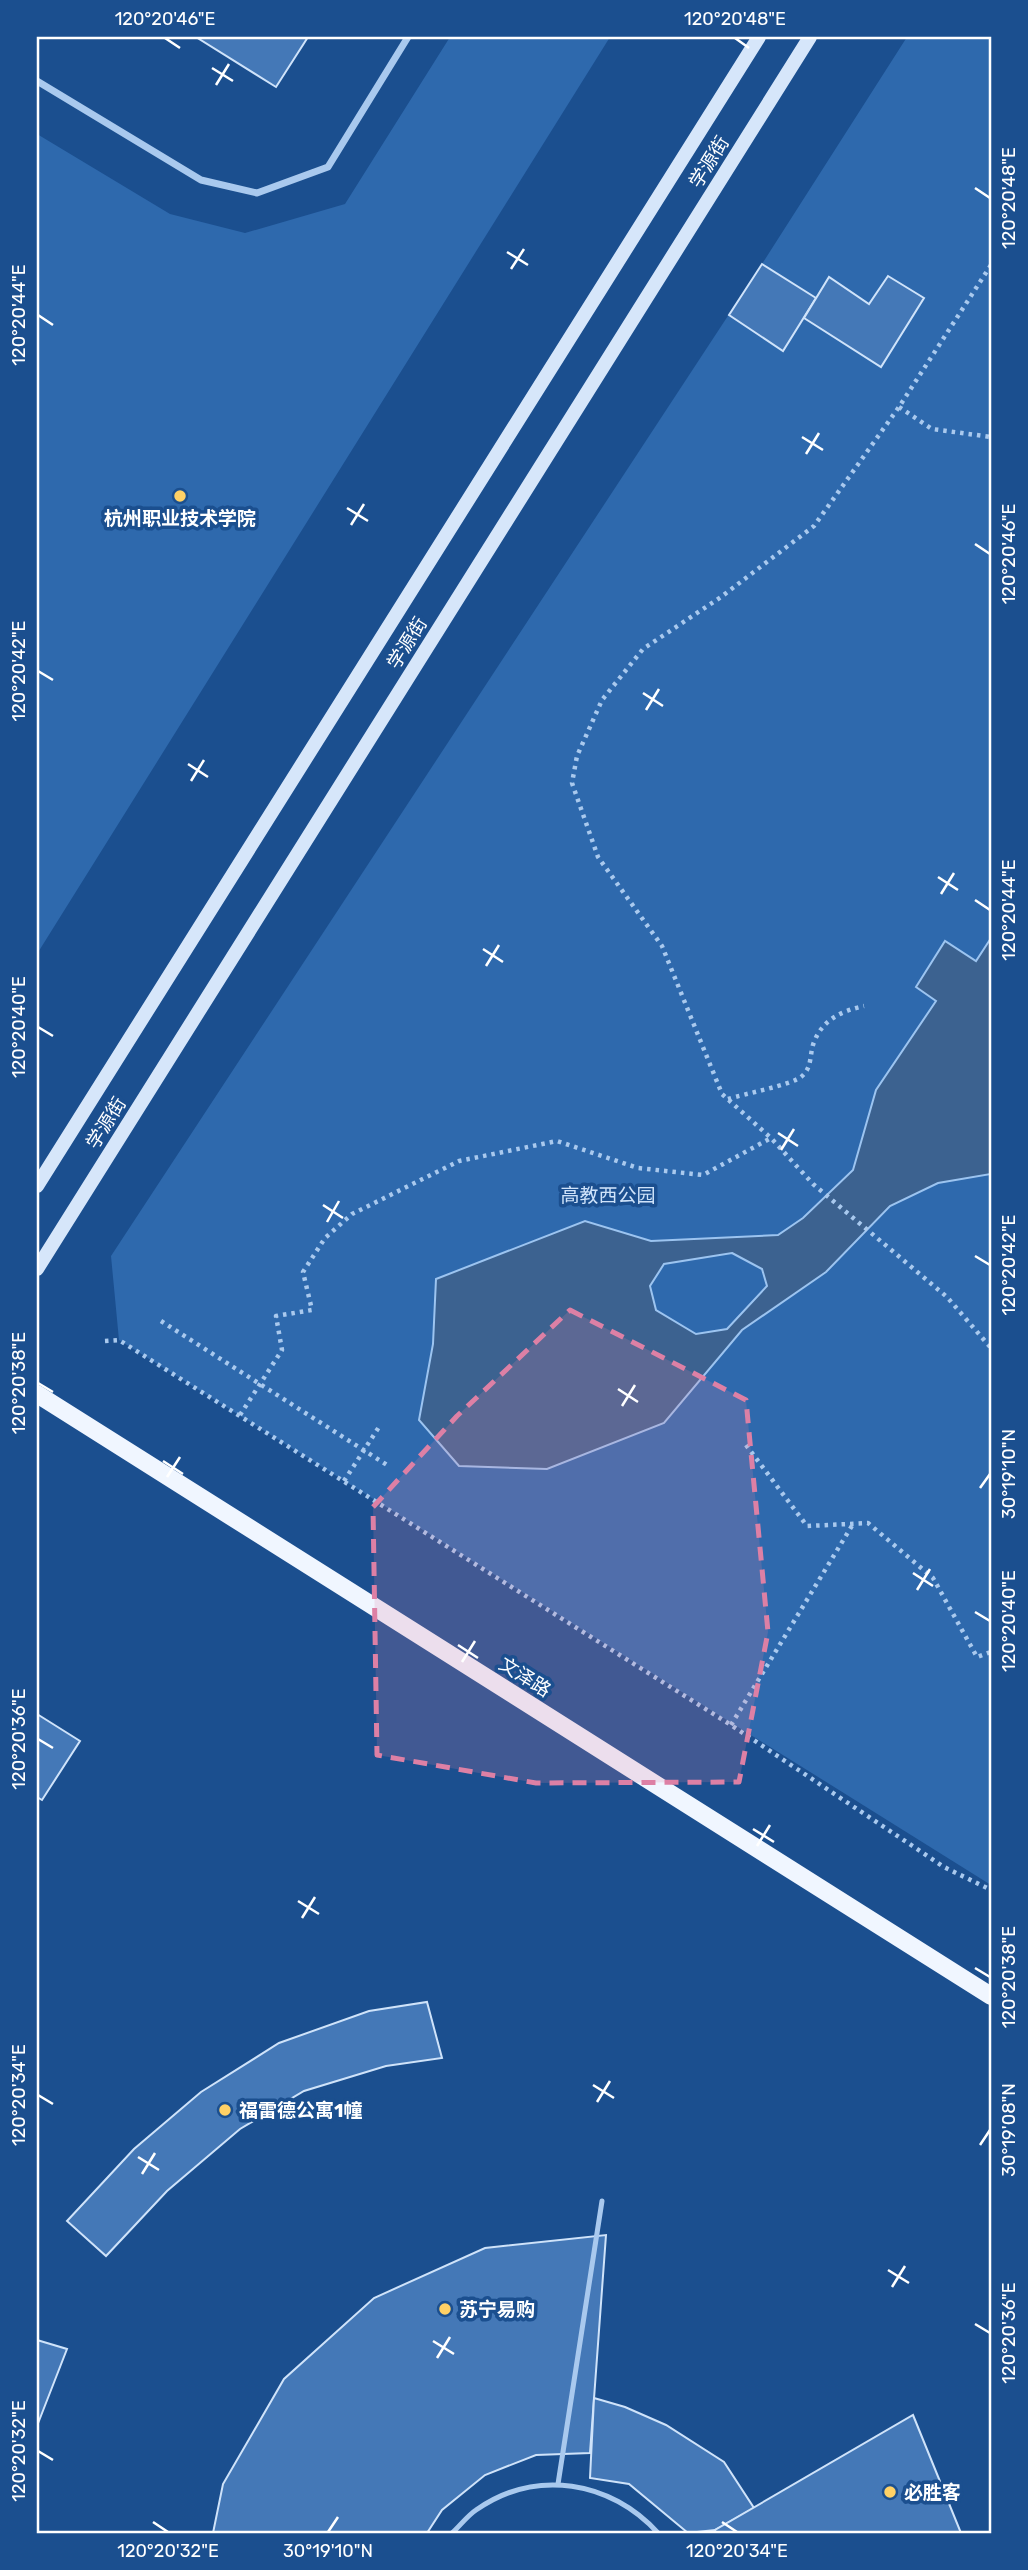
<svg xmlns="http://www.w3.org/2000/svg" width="1028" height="2570" font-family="Rubik,'Noto Sans SC',sans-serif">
  <rect width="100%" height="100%" fill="#1b4f8f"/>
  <g fill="#2e69ad">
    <polygon points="450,37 610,37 37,954 37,134 170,214 245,233 345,204"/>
    <polygon points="907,37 991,37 991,1885 119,1340 111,1256 762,264"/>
  </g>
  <path fill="#3c6290" stroke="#9cc4f0" stroke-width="2" fill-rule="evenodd" d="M991 938V1174L938 1183 890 1206 826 1272 742 1330 664 1423 547 1469 459 1466 419 1420 433 1344 436 1279 585 1221 651 1241 778 1235 803 1218 853 1170 876 1090 936 1001 916 987 945 941 976 961ZM732 1253 762 1269 767 1286 727 1329 696 1334 656 1310 650 1286 664 1264Z"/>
  <g fill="#4478b7" stroke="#cfe3fa" stroke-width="2">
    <polygon points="196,37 308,37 276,87"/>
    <polygon points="762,264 816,298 783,351 729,315"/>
    <polygon points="888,276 924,298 881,367 804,318 829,277 869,304"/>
    <polygon points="37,1714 80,1741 42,1800 37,1797"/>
    <polygon points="427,2002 442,2058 386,2066 304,2091 240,2129 167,2191 106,2256 67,2221 134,2149 201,2092 279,2043 369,2011"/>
    <polygon points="606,2235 590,2453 536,2455 485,2475 442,2510 427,2533 213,2533 223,2484 284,2379 374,2298 485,2248"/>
    <polygon points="37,2340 67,2349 37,2426"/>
    <polygon points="594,2398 625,2407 666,2425 724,2462 754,2508 715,2530 688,2533 629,2484 590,2478"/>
    <polygon points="913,2415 961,2533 716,2533 715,2530"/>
  </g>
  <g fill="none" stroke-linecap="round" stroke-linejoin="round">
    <g stroke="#a9c9ee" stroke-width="4.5" stroke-dasharray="3.5 5" stroke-linecap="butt">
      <polyline points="991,265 899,407 814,526 721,597 643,649 602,700 577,756 572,783 598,857 662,946 722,1094 771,1138 813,1184 947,1297 991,1348"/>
      <polyline points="899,407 932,429 991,437"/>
      <path d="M728 1099C744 1094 790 1085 801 1077 813 1067 809 1055 814 1042 823 1019 842 1011 864 1006"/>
      <polyline points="161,1321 387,1465"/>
      <polyline points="105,1341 119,1340 731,1725 944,1867 991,1890"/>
      <polyline points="240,1415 282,1350 276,1316 312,1310 303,1272 325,1238 352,1214 459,1161 557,1141 638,1168 703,1175 771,1138"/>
      <polyline points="746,1445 807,1526 868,1523 933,1578 977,1657 991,1652"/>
      <polyline points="344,1481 379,1427"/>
      <polyline points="731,1725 853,1524"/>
    </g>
    <g stroke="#a9c9ee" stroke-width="5">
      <polyline points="558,2484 602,2201"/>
      <path d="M452 2533C460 2526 467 2516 476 2510 536 2468 611 2481 658 2533"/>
    </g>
    <polyline stroke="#a9c9ee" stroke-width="7" points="37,81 201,180 257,193 328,167 408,37"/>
    <g stroke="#d6e6fa" stroke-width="14">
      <polyline points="37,1186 759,37"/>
      <polyline points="37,1269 810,37"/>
    </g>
    <polyline stroke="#f0f6ff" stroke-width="18" points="37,1394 991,1996"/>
  </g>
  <path fill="#dd80a5" fill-opacity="0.2" stroke="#dd80a5" stroke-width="5" stroke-dasharray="14 9" stroke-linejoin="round" d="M570 1310 746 1400 768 1632 739 1782 536 1783 377 1755 373 1507 457 1416Z"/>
  <path fill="none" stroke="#fff" stroke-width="2.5" d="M165 38 180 48M735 38 749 48M212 68 233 81M216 85 229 64M975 188 990 198M507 252 528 265M511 269 524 249M38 315 53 325M802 437 823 450M806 454 819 433M347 508 368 521M351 525 364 504M975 544 990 554M38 671 53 680M643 693 663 706M646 710 659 689M188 764 208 777M191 781 204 760M938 877 958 890M941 894 954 873M975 900 990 910M483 949 503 962M486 966 499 945M38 1027 53 1036M778 1133 798 1146M781 1150 794 1129M323 1205 343 1218M327 1222 339 1201M975 1256 990 1265M38 1383 53 1392M618 1389 638 1402M622 1406 635 1385M163 1461 183 1474M167 1477 180 1457M980 1488 990 1474M913 1573 933 1586M917 1590 930 1569M975 1612 990 1621M458 1645 478 1658M462 1662 475 1641M38 1739 53 1748M753 1829 774 1842M757 1846 770 1825M298 1901 319 1914M302 1918 315 1897M975 1968 990 1977M593 2085 614 2098M38 2095 53 2104M597 2102 610 2081M980 2145 990 2130M138 2157 159 2170M142 2174 155 2153M888 2270 909 2283M892 2287 905 2266M975 2324 990 2333M433 2341 454 2354M437 2358 450 2337M38 2451 53 2460M153 2522 168 2532M722 2522 737 2532M328 2532 338 2517"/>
  <g fill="#ffd166" stroke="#1b4f8f" stroke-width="2.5">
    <circle cx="180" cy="496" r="7"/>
    <circle cx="225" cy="2110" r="7"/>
    <circle cx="445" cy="2309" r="7"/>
    <circle cx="890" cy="2492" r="7"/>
  </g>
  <g text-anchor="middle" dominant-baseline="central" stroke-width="7" stroke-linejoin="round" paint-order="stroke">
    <g font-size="19" fill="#fff" stroke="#1b4f8f">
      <text transform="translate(709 162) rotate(-58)">学源街</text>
      <text transform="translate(407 643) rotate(-58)">学源街</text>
      <text transform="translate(106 1123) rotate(-58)">学源街</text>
      <text transform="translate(525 1677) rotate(32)">文泽路</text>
    </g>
    <g font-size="19" font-weight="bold" fill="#fff" stroke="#1b4f8f" text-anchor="start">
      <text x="180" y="518" text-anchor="middle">杭州职业技术学院</text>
      <text x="239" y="2110">福雷德公寓1幢</text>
      <text x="459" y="2309">苏宁易购</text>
      <text x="904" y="2492">必胜客</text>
    </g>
    <g font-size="19" fill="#cfe3fa" stroke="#1b4f8f">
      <text x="608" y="1195">高教西公园</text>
    </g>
  </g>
  <rect width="1028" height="2570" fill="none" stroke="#1b4f8f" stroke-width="77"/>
  <rect x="38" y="38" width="952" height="2494" fill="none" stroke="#fff" stroke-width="2.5"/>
  <g font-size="18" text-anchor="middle" fill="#fff">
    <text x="165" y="25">120°20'46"E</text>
    <text x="735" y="25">120°20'48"E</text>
    <text transform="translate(1009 198) rotate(-90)" y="6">120°20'48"E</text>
    <text transform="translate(19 315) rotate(-90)" y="6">120°20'44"E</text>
    <text transform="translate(1009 554) rotate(-90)" y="6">120°20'46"E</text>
    <text transform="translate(19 671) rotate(-90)" y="6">120°20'42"E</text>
    <text transform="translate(1009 910) rotate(-90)" y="6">120°20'44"E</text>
    <text transform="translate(19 1027) rotate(-90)" y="6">120°20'40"E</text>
    <text transform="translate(1009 1265) rotate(-90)" y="6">120°20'42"E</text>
    <text transform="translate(19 1383) rotate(-90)" y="6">120°20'38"E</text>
    <text transform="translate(1009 1474) rotate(-90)" y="6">30°19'10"N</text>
    <text transform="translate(1009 1621) rotate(-90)" y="6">120°20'40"E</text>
    <text transform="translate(19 1739) rotate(-90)" y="6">120°20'36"E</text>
    <text transform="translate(1009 1977) rotate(-90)" y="6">120°20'38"E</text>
    <text transform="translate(19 2095) rotate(-90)" y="6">120°20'34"E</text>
    <text transform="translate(1009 2130) rotate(-90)" y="6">30°19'08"N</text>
    <text transform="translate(1009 2333) rotate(-90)" y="6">120°20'36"E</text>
    <text transform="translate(19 2451) rotate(-90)" y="6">120°20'32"E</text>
    <text x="168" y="2557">120°20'32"E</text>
    <text x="328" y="2557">30°19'10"N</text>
    <text x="737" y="2557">120°20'34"E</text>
  </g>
</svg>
